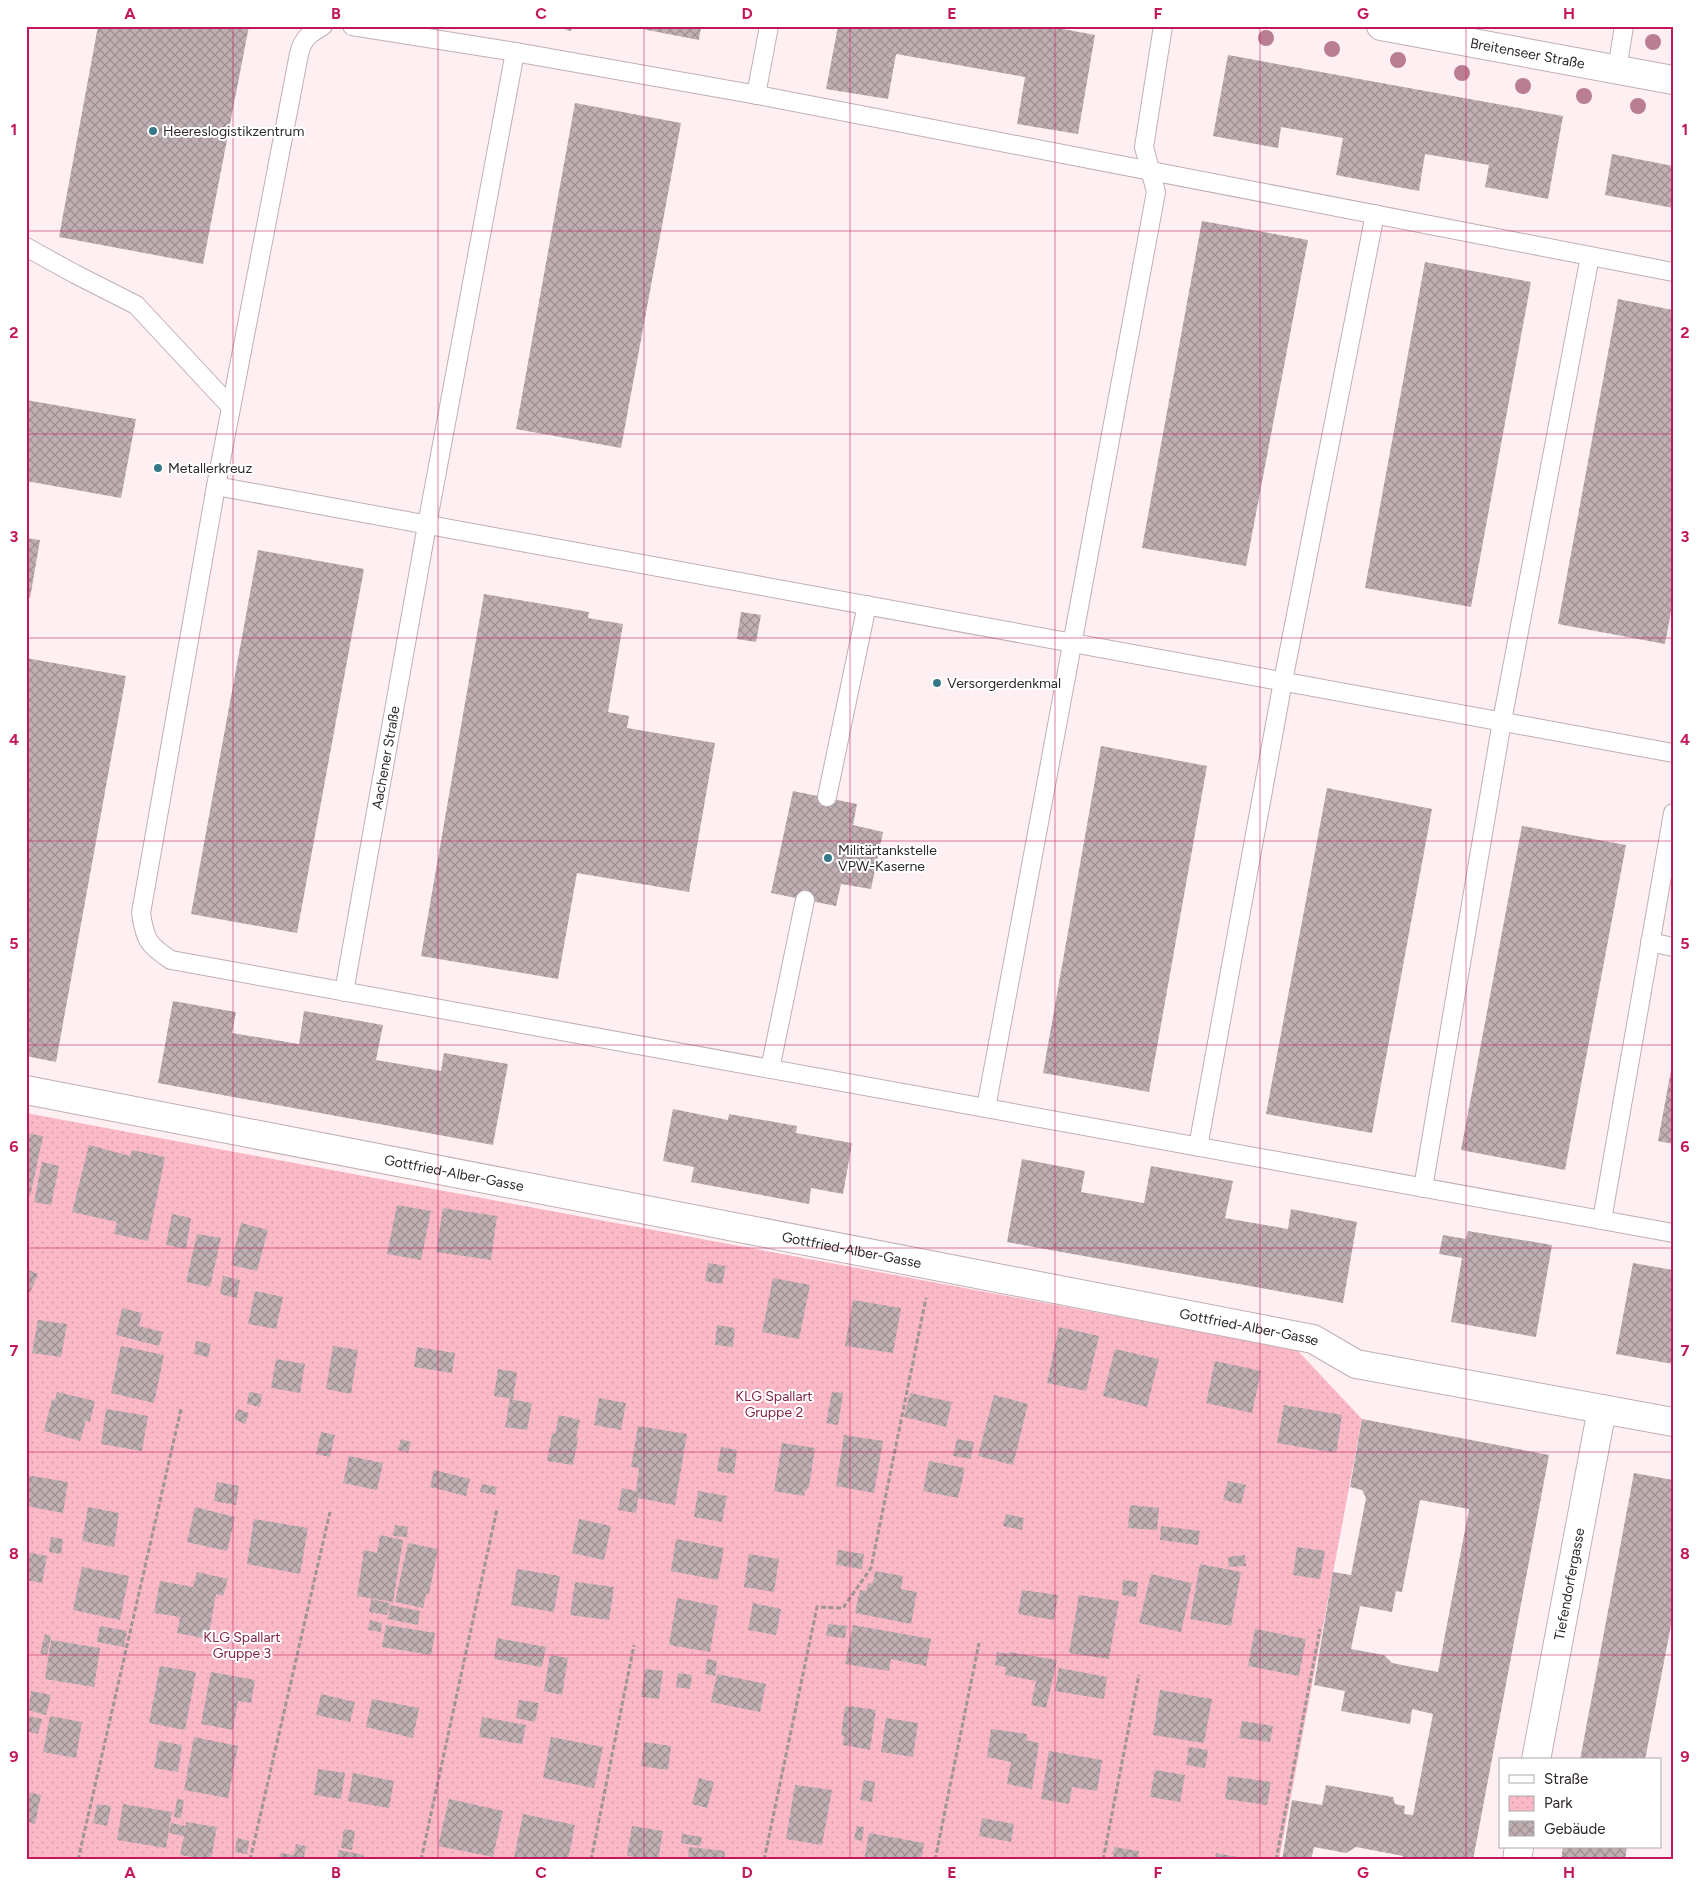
<svg xmlns="http://www.w3.org/2000/svg" width="1699" height="1886" font-family="Figtree,sans-serif">
  <defs>
    <pattern id="park-dots" width="8" height="8" patternUnits="userSpaceOnUse" patternTransform="scale(1.25)"><rect width="8" height="8" fill="#fbb9c8"/><path d="M2 2h.1M6 6h.1" fill="none" stroke="#d79fac" stroke-width="1.8" stroke-linecap="round"/></pattern>
    <pattern id="building-cross-hatch" width="8" height="8" patternUnits="userSpaceOnUse" patternTransform="scale(1.25)"><rect width="8" height="8" fill="#c0b0b3"/><path d="M0 0l8 8M0 8l8-8" fill="none" stroke="#9c8f92"/></pattern>
  </defs>
  <rect width="100%" height="100%" fill="#fdeff2"/>
  <polygon fill="url(#park-dots)" points="26,1113 1297,1350 1362,1419 1279,1860 26,1860"/>
  <g fill="url(#building-cross-hatch)" fill-rule="evenodd">
    <polygon points="98,26 249,26 203,264 59,237"/>
    <polygon points="553,26 572,26 571,31"/>
    <polygon points="637,26 701,26 699,40 637,28"/>
    <polygon points="838,26 1047,26 1095,35 1078,134 1017,124 1025,77 896,54 888,99 826,89"/>
    <polygon points="1228,55 1563,116 1548,199 1485,187 1489,165 1425,154 1419,191 1336,175 1343,138 1281,127 1278,148 1213,136"/>
    <polygon points="575,103 681,123 621,448 516,429"/>
    <polygon points="1612,154 1673,166 1673,208 1605,195"/>
    <polygon points="1202,221 1308,240 1246,566 1142,548"/>
    <polygon points="1425,262 1531,282 1471,607 1365,588"/>
    <polygon points="1618,299 1673,310 1673,601 1665,644 1558,624"/>
    <polygon points="26,400 136,419 121,498 26,481"/>
    <polygon points="26,538 40,540 30,598 26,597"/>
    <polygon points="258,550 364,569 297,933 191,914"/>
    <polygon points="484,594 589,612 588,618 623,624 608,712 629,716 627,728 715,743 689,892 577,873 558,979 421,956"/>
    <polygon points="741,612 761,615 756,642 737,639"/>
    <polygon points="26,658 126,676 56,1062 26,1056"/>
    <polygon points="1101,746 1207,766 1149,1092 1043,1073"/>
    <polygon points="1327,788 1432,809 1372,1133 1266,1114"/>
    <polygon points="793,791 857,804 853,825 883,832 871,889 841,884 836,906 771,893"/>
    <polygon points="1522,826 1626,845 1565,1170 1461,1150"/>
    <polygon points="173,1001 236,1012 232,1033 299,1044 304,1011 383,1025 376,1060 441,1071 444,1053 508,1064 493,1145 158,1083"/>
    <polygon points="1672,1065 1673,1065 1673,1144 1658,1141"/>
    <polygon points="673,1109 728,1120 729,1114 797,1126 796,1133 852,1143 843,1194 811,1188 809,1204 691,1182 694,1167 663,1161"/>
    <polygon points="26,1133 43,1136 30,1197 26,1196"/>
    <polygon points="89,1145 130,1156 132,1150 165,1157 148,1241 114,1234 117,1222 72,1212"/>
    <polygon points="1022,1159 1085,1171 1081,1192 1144,1203 1151,1166 1233,1181 1225,1218 1288,1229 1291,1209 1357,1222 1343,1303 1007,1242"/>
    <polygon points="42,1162 59,1166 51,1205 34,1202"/>
    <polygon points="397,1205 431,1211 421,1260 387,1254"/>
    <polygon points="443,1208 497,1216 491,1260 436,1252"/>
    <polygon points="172,1214 191,1218 186,1249 166,1245"/>
    <polygon points="241,1223 268,1230 257,1271 231,1265"/>
    <polygon points="1468,1231 1552,1245 1536,1337 1451,1322 1462,1258 1439,1254 1443,1235 1466,1239"/>
    <polygon points="197,1234 221,1238 210,1287 186,1282"/>
    <polygon points="708,1263 726,1266 722,1284 705,1281"/>
    <polygon points="1633,1263 1673,1270 1673,1364 1616,1354"/>
    <polygon points="26,1269 38,1274 28,1297 26,1297"/>
    <polygon points="223,1276 240,1280 237,1298 220,1294"/>
    <polygon points="773,1278 810,1285 799,1339 762,1332"/>
    <polygon points="255,1291 283,1297 276,1329 248,1324"/>
    <polygon points="853,1300 901,1308 893,1353 845,1346"/>
    <polygon points="122,1308 142,1313 139,1326 163,1332 159,1346 116,1335"/>
    <polygon points="38,1320 67,1324 61,1357 32,1353"/>
    <polygon points="717,1325 735,1328 733,1347 715,1345"/>
    <polygon points="1059,1327 1099,1336 1086,1391 1047,1383"/>
    <polygon points="196,1341 211,1344 208,1357 194,1354"/>
    <polygon points="121,1346 164,1355 154,1403 111,1393"/>
    <polygon points="333,1346 358,1350 351,1394 326,1389"/>
    <polygon points="417,1347 455,1353 452,1373 414,1367"/>
    <polygon points="1115,1349 1159,1359 1147,1407 1103,1396"/>
    <polygon points="276,1359 305,1364 300,1393 271,1388"/>
    <polygon points="1215,1361 1261,1371 1252,1413 1206,1403"/>
    <polygon points="498,1369 517,1372 513,1399 494,1396"/>
    <polygon points="57,1392 95,1401 90,1422 86,1421 80,1441 44,1431 52,1399 55,1400"/>
    <polygon points="249,1392 262,1394 260,1407 247,1404"/>
    <polygon points="832,1392 843,1393 838,1425 826,1423"/>
    <polygon points="910,1393 952,1402 946,1427 904,1417"/>
    <polygon points="994,1395 1028,1404 1013,1465 978,1456"/>
    <polygon points="599,1398 626,1403 621,1430 594,1425"/>
    <polygon points="510,1399 532,1403 527,1430 505,1427"/>
    <polygon points="1284,1405 1342,1415 1336,1453 1277,1443"/>
    <polygon points="106,1409 148,1416 142,1451 101,1444"/>
    <polygon points="238,1409 249,1413 245,1424 234,1419"/>
    <polygon points="559,1415 580,1420 576,1438 578,1439 573,1465 547,1461 552,1434 555,1434"/>
    <path d="M1362 1419 1549 1455 1473 1860H1403V1856L1356 1847 1346 1853 1314 1847 1311 1860H1282L1292 1800 1322 1805 1326 1785 1393 1797 1395 1804 1405 1806 1404 1814 1413 1815 1433 1714 1412 1709 1410 1724 1341 1711 1345 1691 1314 1685 1333 1572 1351 1575 1366 1498 1362 1490 1350 1487ZM1420 1500 1469 1509 1438 1672 1392 1663 1384 1655 1351 1649 1360 1606 1392 1612 1396 1591 1402 1592Z"/>
    <polygon points="638,1426 687,1434 675,1505 638,1498 636,1513 618,1510 622,1488 636,1491 639,1468 631,1467"/>
    <polygon points="321,1432 335,1435 330,1457 316,1454"/>
    <polygon points="844,1435 883,1441 874,1493 836,1486"/>
    <polygon points="401,1439 411,1442 408,1453 398,1450"/>
    <polygon points="957,1439 974,1442 971,1459 953,1456"/>
    <polygon points="782,1443 815,1448 809,1487 805,1491 804,1496 774,1491"/>
    <polygon points="721,1447 737,1450 734,1474 717,1471"/>
    <polygon points="349,1456 383,1463 377,1490 343,1483"/>
    <polygon points="929,1461 965,1468 958,1498 923,1491"/>
    <polygon points="434,1470 470,1479 466,1496 430,1487"/>
    <polygon points="1634,1473 1673,1480 1673,1615 1645,1760 1580,1760"/>
    <polygon points="26,1475 68,1482 63,1513 26,1506"/>
    <polygon points="1228,1481 1246,1485 1241,1504 1223,1500"/>
    <polygon points="217,1482 239,1486 236,1505 214,1501"/>
    <polygon points="482,1484 497,1487 495,1495 480,1492"/>
    <polygon points="698,1491 727,1496 722,1522 694,1517"/>
    <polygon points="1130,1505 1159,1508 1157,1530 1128,1528"/>
    <polygon points="88,1507 119,1513 114,1547 82,1541"/>
    <polygon points="195,1507 235,1517 227,1551 187,1542"/>
    <polygon points="1006,1514 1024,1518 1022,1530 1003,1526"/>
    <polygon points="254,1519 308,1528 300,1574 247,1564"/>
    <polygon points="579,1519 611,1526 604,1560 572,1553"/>
    <polygon points="395,1525 408,1527 407,1537 393,1536"/>
    <polygon points="1161,1526 1200,1531 1198,1545 1160,1540"/>
    <polygon points="380,1535 403,1540 393,1602 357,1596 364,1550 377,1553"/>
    <polygon points="51,1537 63,1539 61,1554 49,1552"/>
    <polygon points="676,1539 724,1548 718,1580 671,1571"/>
    <polygon points="408,1543 438,1549 429,1594 426,1594 423,1608 395,1602"/>
    <polygon points="1297,1547 1325,1551 1320,1579 1293,1575"/>
    <polygon points="838,1550 864,1554 862,1569 836,1565"/>
    <polygon points="26,1552 47,1556 42,1583 26,1580"/>
    <polygon points="749,1554 779,1559 774,1592 744,1587"/>
    <polygon points="1245,1555 1246,1566 1229,1567 1228,1557"/>
    <polygon points="1200,1564 1241,1572 1231,1626 1190,1619"/>
    <polygon points="82,1567 129,1576 120,1620 73,1610"/>
    <polygon points="517,1569 560,1576 554,1612 511,1605"/>
    <polygon points="875,1571 903,1576 901,1589 917,1592 911,1624 855,1613 860,1590 866,1591 868,1583 873,1584"/>
    <polygon points="197,1572 228,1579 223,1596 216,1594 208,1639 177,1633 180,1617 154,1613 160,1581 193,1587"/>
    <polygon points="1151,1574 1192,1583 1181,1632 1139,1623"/>
    <polygon points="1123,1580 1138,1582 1136,1597 1122,1595"/>
    <polygon points="575,1582 614,1587 609,1620 570,1615"/>
    <polygon points="1022,1590 1058,1595 1054,1620 1018,1614"/>
    <polygon points="1079,1595 1119,1601 1109,1659 1069,1653"/>
    <polygon points="677,1598 718,1606 710,1652 669,1645"/>
    <polygon points="371,1599 390,1603 387,1615 369,1612"/>
    <polygon points="753,1603 781,1609 776,1635 748,1630"/>
    <polygon points="390,1605 420,1611 418,1625 388,1619"/>
    <polygon points="370,1620 382,1623 381,1632 368,1630"/>
    <polygon points="828,1624 847,1626 845,1638 826,1636"/>
    <polygon points="386,1625 435,1633 431,1655 382,1647"/>
    <polygon points="853,1625 931,1639 926,1666 891,1659 889,1671 845,1664"/>
    <polygon points="100,1626 127,1631 124,1647 97,1642"/>
    <polygon points="1255,1629 1306,1639 1299,1676 1248,1666"/>
    <polygon points="45,1634 51,1636 47,1655 40,1654"/>
    <polygon points="497,1638 546,1647 542,1667 494,1659"/>
    <polygon points="51,1640 100,1648 94,1687 45,1679"/>
    <polygon points="997,1652 1009,1654 1009,1652 1057,1660 1046,1708 1031,1705 1036,1681 1005,1675 1006,1667 995,1665"/>
    <polygon points="550,1655 568,1658 562,1695 544,1691"/>
    <polygon points="707,1659 717,1661 715,1676 705,1674"/>
    <polygon points="160,1666 196,1672 185,1730 149,1723"/>
    <polygon points="1059,1668 1107,1677 1104,1699 1055,1691"/>
    <polygon points="645,1669 663,1671 659,1699 641,1697"/>
    <polygon points="211,1672 255,1680 251,1703 238,1701 233,1730 201,1724"/>
    <polygon points="678,1673 692,1675 690,1689 676,1687"/>
    <polygon points="717,1674 766,1684 760,1712 711,1702"/>
    <polygon points="1160,1690 1212,1699 1204,1743 1153,1735"/>
    <polygon points="31,1691 51,1695 46,1715 28,1710"/>
    <polygon points="321,1694 355,1702 350,1722 316,1715"/>
    <polygon points="372,1699 419,1708 413,1738 366,1727"/>
    <polygon points="519,1700 539,1703 535,1722 516,1718"/>
    <polygon points="849,1706 876,1710 870,1750 843,1745 844,1736 841,1735 845,1707"/>
    <polygon points="28,1716 42,1719 38,1734 26,1731"/>
    <polygon points="50,1716 82,1722 76,1758 43,1752"/>
    <polygon points="482,1717 526,1725 522,1744 479,1737"/>
    <polygon points="886,1718 918,1723 913,1757 881,1752"/>
    <polygon points="1242,1721 1273,1726 1270,1742 1239,1738"/>
    <polygon points="991,1729 1027,1734 1026,1740 1039,1743 1032,1789 1007,1784 1011,1762 987,1757"/>
    <polygon points="194,1737 238,1746 228,1798 184,1790"/>
    <polygon points="551,1737 603,1747 594,1788 543,1778"/>
    <polygon points="159,1741 182,1745 178,1772 154,1768"/>
    <polygon points="644,1742 671,1746 668,1770 641,1766"/>
    <polygon points="1189,1747 1208,1750 1205,1768 1186,1765"/>
    <polygon points="1049,1751 1102,1760 1097,1791 1072,1787 1069,1804 1041,1799"/>
    <polygon points="318,1769 345,1773 341,1799 314,1795"/>
    <polygon points="1155,1770 1185,1775 1180,1802 1150,1797"/>
    <polygon points="353,1773 394,1781 389,1808 348,1801"/>
    <polygon points="1228,1776 1271,1782 1267,1805 1225,1799"/>
    <polygon points="699,1778 714,1782 707,1808 692,1804"/>
    <polygon points="864,1780 875,1782 872,1802 860,1800"/>
    <polygon points="795,1785 832,1790 822,1845 786,1839"/>
    <polygon points="26,1792 41,1795 35,1824 26,1822"/>
    <polygon points="177,1799 184,1800 181,1818 174,1817"/>
    <polygon points="449,1799 503,1811 493,1857 438,1846"/>
    <polygon points="97,1804 111,1806 107,1826 93,1823"/>
    <polygon points="123,1804 172,1812 166,1848 117,1840"/>
    <polygon points="523,1814 575,1825 568,1860 523,1860 514,1858"/>
    <polygon points="982,1818 1014,1824 1011,1842 979,1836"/>
    <polygon points="186,1822 217,1827 211,1860 180,1855 184,1836 169,1833 171,1823 186,1826"/>
    <polygon points="632,1826 663,1831 658,1860 627,1856"/>
    <polygon points="857,1826 864,1827 862,1841 854,1839"/>
    <polygon points="344,1829 355,1831 352,1850 341,1848"/>
    <polygon points="869,1833 924,1843 921,1860 864,1860"/>
    <polygon points="682,1834 702,1837 700,1846 681,1843"/>
    <polygon points="237,1838 249,1841 247,1854 235,1852"/>
    <polygon points="296,1844 306,1846 304,1857 314,1860 279,1860 280,1853 294,1855"/>
    <polygon points="689,1847 725,1851 724,1860 688,1860"/>
    <polygon points="1114,1847 1139,1851 1138,1860 1113,1860"/>
    <polygon points="1563,1847 1627,1847 1625,1860 1561,1860"/>
    <polygon points="339,1850 364,1855 363,1860 337,1860"/>
    <polygon points="1216,1853 1247,1859 1247,1860 1215,1860"/>
  </g>
  <g fill="none" stroke-linecap="round" stroke-linejoin="round">
    <defs>
      <g id="service">
        <path d="M323 26C309 34 303 38 299 54L216 486 141 913C145 940 148 945 171 960L1673 1233"/>
        <polyline points="352,26 515,52 763,96 1673,272"/>
        <polyline points="1617,70 1624,26"/>
        <polyline points="756,95 769,26"/>
        <polyline points="26,247 75,274 136,305 231,407"/>
        <polyline points="216,486 1673,753"/>
        <polyline points="827,797 867,605"/>
        <polyline points="1650,942 1673,947"/>
        <path id="s1" d="M344 992 427 525 515 52"/>
        <polyline points="770,1069 805,900"/>
        <polyline points="986,1108 1156,192 1144,147 1163,26"/>
        <polyline points="1198,1147 1283,681 1375,214"/>
        <polyline points="1423,1188 1502,721 1590,256"/>
        <polyline points="1602,1220 1673,813"/>
      </g>
      <g id="minor">
        <path id="s2" d="M26 1090 1313 1339 1356 1364 1673 1422"/>
        <path id="s3" d="M1536 1760 1602 1409"/>
        <polyline points="1517,1860 1519,1847"/>
      </g>
      <g id="tertiary">
        <path id="s4" d="M1381 26 1673 80"/>
      </g>
    </defs>
    <use href="#service" stroke="#c0afb3" stroke-width="20"/>
    <use href="#minor" stroke="#c0afb3" stroke-width="30"/>
    <use href="#tertiary" stroke="#c0afb3" stroke-width="30"/>
    <g stroke="#9f9597" stroke-width="3" stroke-dasharray="5 2.5" stroke-linecap="butt">
      <polyline points="78,1860 181,1409"/>
      <polyline points="250,1860 330,1512"/>
      <polyline points="421,1860 497,1509"/>
      <polyline points="591,1860 634,1645"/>
      <polyline points="764,1860 817,1607 843,1608 871,1568 926,1298"/>
      <polyline points="935,1860 979,1643"/>
      <polyline points="1103,1860 1139,1675"/>
      <polyline points="1276,1860 1320,1629"/>
    </g>
    <use href="#service" stroke="#fff" stroke-width="18"/>
    <use href="#minor" stroke="#fff" stroke-width="28"/>
    <use href="#tertiary" stroke="#fff" stroke-width="28"/>
  </g>
  <g fill="#ba7e92">
    <circle cx="1266" cy="38" r="8"/>
    <circle cx="1653" cy="42" r="8"/>
    <circle cx="1332" cy="49" r="8"/>
    <circle cx="1398" cy="60" r="8"/>
    <circle cx="1462" cy="73" r="8"/>
    <circle cx="1523" cy="86" r="8"/>
    <circle cx="1584" cy="96" r="8"/>
    <circle cx="1638" cy="106" r="8"/>
  </g>
  <path fill="none" stroke="#c2185b" stroke-width="1" stroke-opacity="0.55" d="M233 26V1860M438 26V1860M644 26V1860M850 26V1860M1055 26V1860M1260 26V1860M1466 26V1860M26 231H1673M26 434H1673M26 638H1673M26 841H1673M26 1045H1673M26 1248H1673M26 1452H1673M26 1655H1673"/>
  <g fill="#357988" stroke="#fff" stroke-width="2">
    <circle cx="153" cy="131" r="5"/>
    <circle cx="158" cy="468" r="5"/>
    <circle cx="937" cy="683" r="5"/>
    <circle cx="828" cy="858" r="5"/>
  </g>
  <g text-anchor="middle" dominant-baseline="central" stroke-width="4" stroke-linejoin="round" paint-order="stroke">
    <g font-size="14" fill="#2e2829" stroke="#fff">
      <text stroke="none"><textPath href="#s4" startOffset="149">Breitenseer Straße</textPath></text>
      <text stroke="none"><textPath href="#s1" startOffset="238">Aachener Straße</textPath></text>
      <text stroke="none"><textPath href="#s2" startOffset="436">Gottfried-Alber-Gasse</textPath></text>
      <text stroke="none"><textPath href="#s2" startOffset="841">Gottfried-Alber-Gasse</textPath></text>
      <text stroke="none"><textPath href="#s2" startOffset="1246">Gottfried-Alber-Gasse</textPath></text>
      <text stroke="none"><textPath href="#s3" startOffset="179">Tiefendorfergasse</textPath></text>
    </g>
    <g font-size="14" fill="#2e2829" stroke="#fff" text-anchor="start">
      <text x="163" y="131">Heereslogistikzentrum</text>
      <text x="168" y="468">Metallerkreuz</text>
      <text x="947" y="683">Versorgerdenkmal</text>
      <text x="838" y="850">Militärtankstelle<tspan x="838" dy="16">VPW-Kaserne</tspan></text>
    </g>
    <g font-size="14" fill="#842144" stroke="#fff">
      <text x="774" y="1396">KLG Spallart<tspan x="774" dy="16">Gruppe 2</tspan></text>
      <text x="242" y="1637">KLG Spallart<tspan x="242" dy="16">Gruppe 3</tspan></text>
    </g>
  </g>
  <rect width="1699" height="1886" fill="none" stroke="#ffffff" stroke-width="55"/>
  <rect x="1499" y="1758" width="162" height="90" fill="#ffffff" stroke="#aba9a9"/>
  <rect x="1509" y="1775" width="25" height="8" fill="#ffffff" stroke="#aba9a9"/>
  <text x="1544" y="1784" font-size="15" fill="#2e2829">Straße</text>
  <rect x="1509" y="1796" width="25" height="15" fill="url(#park-dots)" stroke="#aba9a9"/>
  <text x="1544" y="1808" font-size="15" fill="#2e2829">Park</text>
  <rect x="1509" y="1821" width="25" height="15" fill="url(#building-cross-hatch)" stroke="#aba9a9"/>
  <text x="1544" y="1834" font-size="15" fill="#2e2829">Gebäude</text>
  <rect x="28" y="28" width="1644" height="1830" fill="none" stroke="#c2185b" stroke-width="2"/>
  <g font-size="16" text-anchor="middle" font-weight="bold" fill="#c2185b">
    <text x="130" y="19">A</text>
    <text x="336" y="19">B</text>
    <text x="541" y="19">C</text>
    <text x="747" y="19">D</text>
    <text x="952" y="19">E</text>
    <text x="1158" y="19">F</text>
    <text x="1363" y="19">G</text>
    <text x="1569" y="19">H</text>
    <text x="14" y="135">1</text>
    <text x="1685" y="135">1</text>
    <text x="14" y="338">2</text>
    <text x="1685" y="338">2</text>
    <text x="14" y="542">3</text>
    <text x="1685" y="542">3</text>
    <text x="14" y="745">4</text>
    <text x="1685" y="745">4</text>
    <text x="14" y="949">5</text>
    <text x="1685" y="949">5</text>
    <text x="14" y="1152">6</text>
    <text x="1685" y="1152">6</text>
    <text x="14" y="1356">7</text>
    <text x="1685" y="1356">7</text>
    <text x="14" y="1559">8</text>
    <text x="1685" y="1559">8</text>
    <text x="14" y="1762">9</text>
    <text x="1685" y="1762">9</text>
    <text x="130" y="1878">A</text>
    <text x="336" y="1878">B</text>
    <text x="541" y="1878">C</text>
    <text x="747" y="1878">D</text>
    <text x="952" y="1878">E</text>
    <text x="1158" y="1878">F</text>
    <text x="1363" y="1878">G</text>
    <text x="1569" y="1878">H</text>
  </g>
</svg>
